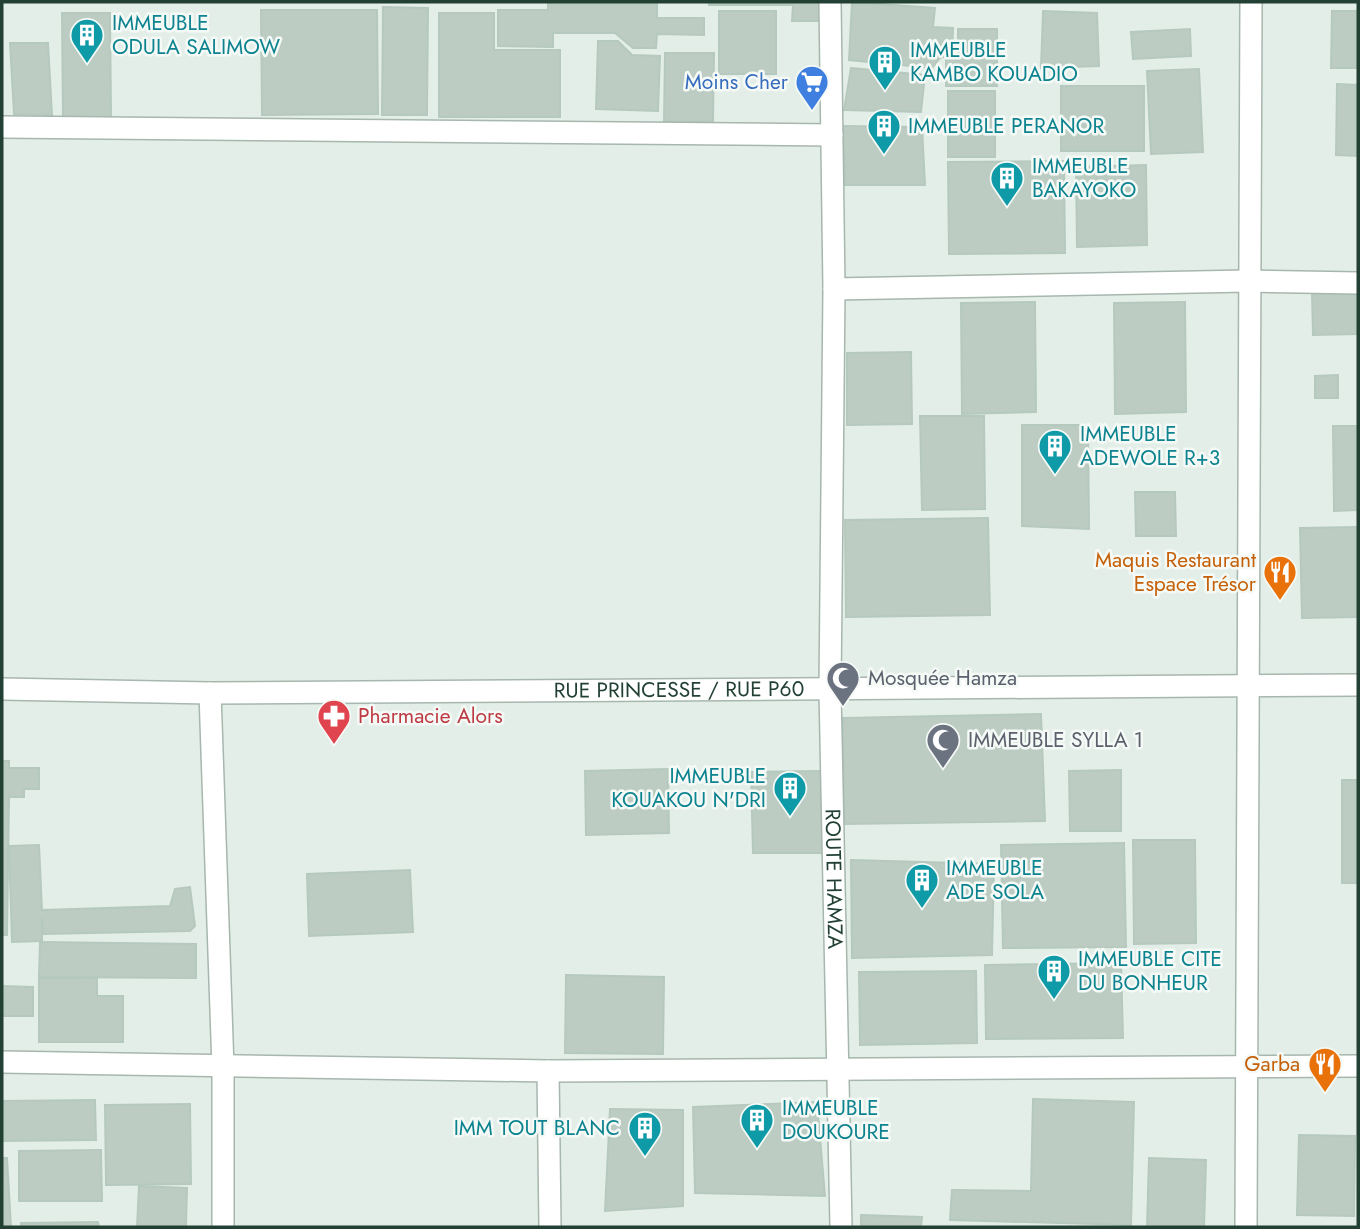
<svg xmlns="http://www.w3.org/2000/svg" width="1360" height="1229" font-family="Jost,sans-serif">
  <rect width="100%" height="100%" fill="#e4eee8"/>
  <g fill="#bcccc3" stroke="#b6c9be" stroke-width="2">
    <polygon points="548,2 657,2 657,18 704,18 704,35 657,34 656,48 633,48 615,33 553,33 553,47 498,46 498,10 548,10"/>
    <polygon points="709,2 823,2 822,21 792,21 793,5 709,5"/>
    <polygon points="852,2 935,8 933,27 953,28 952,54 940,58 932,68 849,60"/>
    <polygon points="383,7 428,8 427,115 382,115"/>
    <polygon points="261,10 377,10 378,114 262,115"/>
    <rect x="719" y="11" width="57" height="63"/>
    <polygon points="1043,11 1097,13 1099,66 1041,68"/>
    <polygon points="1332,11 1358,11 1358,68 1331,68"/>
    <polygon points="62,13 110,13 111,117 63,117"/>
    <polygon points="439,13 494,13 494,50 560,50 560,117 439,117"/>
    <polygon points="958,29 997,29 997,86 946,86 946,56 958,61"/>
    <polygon points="1190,29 1191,56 1133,59 1131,32"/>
    <polygon points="598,41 618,41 632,55 660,56 658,111 596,109"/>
    <polygon points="10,43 48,43 52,115 14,114"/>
    <polygon points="665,53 714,53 713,122 664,122"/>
    <polygon points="851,68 925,75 921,112 844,110"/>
    <polygon points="1199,69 1203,152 1151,154 1147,71"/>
    <polygon points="1337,84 1358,85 1358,156 1336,155"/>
    <rect x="1061" y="86" width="83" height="65"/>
    <rect x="948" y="91" width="47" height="66"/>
    <polygon points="843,126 922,127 925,185 845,185"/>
    <polygon points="1064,161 1065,253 949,254 948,162"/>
    <polygon points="1146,165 1147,245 1077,247 1076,167"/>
    <polygon points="1358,292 1358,334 1313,335 1312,293"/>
    <polygon points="1035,302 1036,412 962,414 961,303"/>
    <polygon points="1185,302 1186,412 1115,414 1114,303"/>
    <polygon points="911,352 912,424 847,425 847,353"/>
    <polygon points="1338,375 1338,398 1315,398 1315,376"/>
    <polygon points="920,416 984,416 985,509 922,510"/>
    <polygon points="1022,425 1088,425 1089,529 1022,526"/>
    <polygon points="1333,426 1358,426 1358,510 1334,511"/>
    <polygon points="1135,492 1175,492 1176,536 1136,536"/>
    <polygon points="988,518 990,615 846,617 845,520"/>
    <polygon points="1358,527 1358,617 1302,618 1300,528"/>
    <polygon points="1041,714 1045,821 844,824 843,718"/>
    <polygon points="2,761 9,761 9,768 39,768 39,789 24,789 24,797 9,797 7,935 2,935"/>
    <polygon points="668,769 669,833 586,835 585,771"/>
    <polygon points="1121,770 1121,831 1070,831 1069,771"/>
    <polygon points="819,771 828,783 829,853 753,853 751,772"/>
    <rect x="1342" y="780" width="16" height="103"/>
    <polygon points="1133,840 1195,840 1196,943 1134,944"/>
    <polygon points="1124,843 1126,947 1003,948 1001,845"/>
    <polygon points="39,845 42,910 170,906 175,889 190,887 195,926 190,931 43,934 42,918 42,941 12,942 9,846"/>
    <polygon points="851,860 994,864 992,955 852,958"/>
    <polygon points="410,870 413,932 309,936 307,874"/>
    <polygon points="40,942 196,944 196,978 39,977"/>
    <polygon points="1121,963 1123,1038 986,1039 985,965"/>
    <polygon points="976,971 977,1043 860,1045 859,972"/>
    <polygon points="566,975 664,977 663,1054 565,1053"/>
    <polygon points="39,978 97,978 97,996 123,996 123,1042 39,1042"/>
    <polygon points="2,986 33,987 33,1016 2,1016"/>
    <polygon points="1033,1099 1134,1102 1131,1225 950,1220 952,1190 1031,1191"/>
    <polygon points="95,1100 96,1140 2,1141 2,1101"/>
    <polygon points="817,1102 825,1196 695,1193 693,1107"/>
    <polygon points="190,1104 191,1184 106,1185 105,1105"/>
    <polygon points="610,1109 683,1110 683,1206 605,1211"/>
    <polygon points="1299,1135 1355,1136 1354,1216 1297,1215"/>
    <polygon points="101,1150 102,1201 19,1201 19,1151"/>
    <polygon points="2,1158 7,1158 11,1227 2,1227"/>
    <polygon points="1149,1158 1206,1160 1204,1227 1147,1227"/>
    <polygon points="139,1186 187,1188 186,1227 137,1227"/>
    <polygon points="861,1215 922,1217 921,1227 861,1227"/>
    <polygon points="98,1222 99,1227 21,1227 21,1223"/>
  </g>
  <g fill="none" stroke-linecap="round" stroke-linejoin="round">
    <defs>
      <g id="minor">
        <path id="s1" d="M830 2 834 289 830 690 841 1227"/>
        <polyline points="2,127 832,135"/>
        <polyline points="834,289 1247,281 1358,283"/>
        <path id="s2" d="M2 689 210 693 1358 685"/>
        <polyline points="210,693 223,1068 223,1227"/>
        <polyline points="2,1062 548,1071 1358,1066"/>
        <polyline points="548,1071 550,1227"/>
        <polyline points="1246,1227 1251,2"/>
      </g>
    </defs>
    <use href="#minor" stroke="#a6b7ae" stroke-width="24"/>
    <use href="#minor" stroke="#fff" stroke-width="21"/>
  </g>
  <defs>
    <symbol id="building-pin" viewBox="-11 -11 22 30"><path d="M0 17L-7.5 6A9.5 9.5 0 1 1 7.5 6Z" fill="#0f9aa8" stroke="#f5faf7"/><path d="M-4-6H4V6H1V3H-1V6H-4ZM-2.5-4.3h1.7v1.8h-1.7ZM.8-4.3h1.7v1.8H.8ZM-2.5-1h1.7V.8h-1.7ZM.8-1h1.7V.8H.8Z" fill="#fff"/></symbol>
    <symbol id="supermarket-pin" viewBox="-11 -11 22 30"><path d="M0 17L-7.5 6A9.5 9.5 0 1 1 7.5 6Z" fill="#3f7fe0" stroke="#f5faf7"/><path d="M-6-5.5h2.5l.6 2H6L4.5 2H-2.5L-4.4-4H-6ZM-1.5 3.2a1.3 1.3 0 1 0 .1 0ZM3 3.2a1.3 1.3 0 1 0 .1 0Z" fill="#fff"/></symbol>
    <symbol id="restaurant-pin" viewBox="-11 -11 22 30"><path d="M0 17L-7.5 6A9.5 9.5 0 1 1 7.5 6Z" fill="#e8710a" stroke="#f5faf7"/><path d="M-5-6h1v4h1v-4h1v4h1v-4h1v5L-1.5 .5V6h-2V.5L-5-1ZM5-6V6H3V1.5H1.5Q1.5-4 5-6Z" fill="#fff"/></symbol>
    <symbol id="mosque-pin" viewBox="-11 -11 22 30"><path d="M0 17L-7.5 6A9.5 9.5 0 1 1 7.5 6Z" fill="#6b7280" stroke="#f5faf7"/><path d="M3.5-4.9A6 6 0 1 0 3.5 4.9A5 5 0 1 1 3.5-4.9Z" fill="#fff"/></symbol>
    <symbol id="pharmacy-pin" viewBox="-11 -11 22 30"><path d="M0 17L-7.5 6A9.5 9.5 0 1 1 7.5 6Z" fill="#e0444e" stroke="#f5faf7"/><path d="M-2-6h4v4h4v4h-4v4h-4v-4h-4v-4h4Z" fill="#fff"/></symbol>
  </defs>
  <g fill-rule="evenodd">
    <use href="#building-pin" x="68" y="16" width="38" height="52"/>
    <use href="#building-pin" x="866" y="43" width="38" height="52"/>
    <use href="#supermarket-pin" x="793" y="63" width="38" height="52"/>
    <use href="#building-pin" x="865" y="107" width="38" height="52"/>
    <use href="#building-pin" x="988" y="159" width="38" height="52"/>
    <use href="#building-pin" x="1036" y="427" width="38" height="52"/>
    <use href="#restaurant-pin" x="1261" y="553" width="38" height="52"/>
    <use href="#mosque-pin" x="824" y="659" width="38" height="52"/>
    <use href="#pharmacy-pin" x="315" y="697" width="38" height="52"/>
    <use href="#mosque-pin" x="924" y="721" width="38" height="52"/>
    <use href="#building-pin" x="771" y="769" width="38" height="52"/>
    <use href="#building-pin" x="903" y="861" width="38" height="52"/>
    <use href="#building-pin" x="1035" y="952" width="38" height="52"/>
    <use href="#restaurant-pin" x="1306" y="1045" width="38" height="52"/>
    <use href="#building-pin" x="738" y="1101" width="38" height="52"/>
    <use href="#building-pin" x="626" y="1109" width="38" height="52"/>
  </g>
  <g text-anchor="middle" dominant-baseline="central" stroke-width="5" stroke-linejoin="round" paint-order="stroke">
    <g font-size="21" fill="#0d838f" stroke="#f5faf7" text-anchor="start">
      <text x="112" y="23">IMMEUBLE<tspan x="112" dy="24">ODULA SALIMOW</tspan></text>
      <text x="910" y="50">IMMEUBLE<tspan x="910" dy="24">KAMBO KOUADIO</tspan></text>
      <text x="908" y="126">IMMEUBLE PERANOR</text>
      <text x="1032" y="166">IMMEUBLE<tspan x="1032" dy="24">BAKAYOKO</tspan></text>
      <text x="1080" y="434">IMMEUBLE<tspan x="1080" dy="24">ADEWOLE R+3</tspan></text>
      <text x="766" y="776" text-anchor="end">IMMEUBLE<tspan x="766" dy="24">KOUAKOU N'DRI</tspan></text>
      <text x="946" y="868">IMMEUBLE<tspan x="946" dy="24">ADE SOLA</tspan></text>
      <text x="1078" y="959">IMMEUBLE CITE<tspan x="1078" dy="24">DU BONHEUR</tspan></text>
      <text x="782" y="1108">IMMEUBLE<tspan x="782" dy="24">DOUKOURE</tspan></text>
      <text x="620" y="1128" text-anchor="end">IMM TOUT BLANC</text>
    </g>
    <g font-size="21" fill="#366cbe" stroke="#f5faf7" text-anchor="end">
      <text x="788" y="82">Moins Cher</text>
    </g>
    <g font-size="21" fill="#c56008" stroke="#f5faf7" text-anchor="end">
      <text x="1256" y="560">Maquis Restaurant<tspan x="1256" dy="24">Espace Trésor</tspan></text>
      <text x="1300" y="1064">Garba</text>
    </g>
    <g font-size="21" fill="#5b616d" stroke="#f5faf7" text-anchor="start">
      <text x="868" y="678">Mosquée Hamza</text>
      <text x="968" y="740">IMMEUBLE SYLLA 1</text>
    </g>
    <g font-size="21" fill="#224134" stroke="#f5faf7">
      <text stroke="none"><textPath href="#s2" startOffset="677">RUE PRINCESSE / RUE P60</textPath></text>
      <text stroke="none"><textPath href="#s1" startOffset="877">ROUTE HAMZA</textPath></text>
    </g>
    <g font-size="21" fill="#be3a42" stroke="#f5faf7" text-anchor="start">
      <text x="358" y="716">Pharmacie Alors</text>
    </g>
  </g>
  <rect width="1360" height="1229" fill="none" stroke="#224134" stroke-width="7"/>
</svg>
